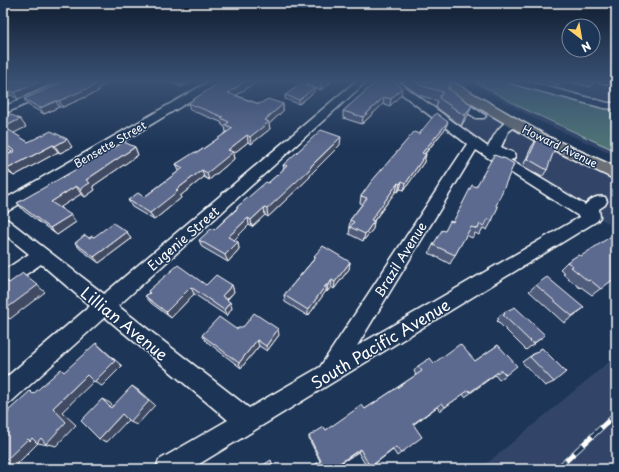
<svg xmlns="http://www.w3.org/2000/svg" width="619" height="472" font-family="'Playpen Sans',sans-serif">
  <rect width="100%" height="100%" fill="#1d3557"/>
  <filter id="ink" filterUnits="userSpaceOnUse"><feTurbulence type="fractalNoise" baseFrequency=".025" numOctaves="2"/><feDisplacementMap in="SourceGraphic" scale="8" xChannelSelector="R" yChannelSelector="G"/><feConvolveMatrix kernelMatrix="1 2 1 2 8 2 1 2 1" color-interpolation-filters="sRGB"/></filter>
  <g filter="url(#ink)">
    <g fill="#304568">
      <polygon points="385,81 438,81 616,177 616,221 611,224 598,218"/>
      <polygon points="468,81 616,81 616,156 535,119"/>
      <polygon points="616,356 616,469 480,469"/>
    </g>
    <polygon fill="#4f7476" stroke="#a7baba" points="474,81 500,81 616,110 616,151 522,108"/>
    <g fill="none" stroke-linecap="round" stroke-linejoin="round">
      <defs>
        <g id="minor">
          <polygon points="62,81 76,81 75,83 3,114 3,107"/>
          <polygon points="210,81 223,81 8,211 3,212 3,200"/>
          <path d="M356 81H367L118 306 249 408 320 367 467 144 385 81H397L488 147C494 136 502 117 517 121L519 123 508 132 501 147 514 153 515 156 514 159 510 160 585 205C590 199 597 195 605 197L607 201 605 205 599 209 600 217 597 221 191 469H156L159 460 228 420 105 317 11 402 3 405V380L90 306 41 264 9 286 3 289V271L29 254 3 233V218L8 220 104 294ZM476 150 580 217 357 346Z"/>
          <polygon points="509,81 526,81 608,103 616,103 616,109 604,108 510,83"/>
          <polygon points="453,96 457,97 486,116 484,118 476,118 449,101 448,99"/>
        </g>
        <polygon id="major" points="436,81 451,81 549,137 616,167 616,180 539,143 438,84"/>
      </defs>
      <use href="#minor" stroke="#fff" stroke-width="3"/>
      <use href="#major" stroke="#fff" stroke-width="3"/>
      <use href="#minor" fill="#1d3557" fill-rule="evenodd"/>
      <use href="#major" fill="#6b6f75" fill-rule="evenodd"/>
      <defs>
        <polyline id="rail" points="557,469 616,414"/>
      </defs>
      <use href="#rail" stroke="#fff" stroke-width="5.5"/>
      <use href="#rail" stroke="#1d3557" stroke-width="4" stroke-dasharray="12" stroke-linecap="butt"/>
    </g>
    <g fill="#505c7b" stroke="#fff">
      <polygon points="3,81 58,81 18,99 11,95 3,98"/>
      <polygon points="66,81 105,81 106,84 98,88 99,91 63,107 59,107 44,114 28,105 24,99"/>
      <polygon points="168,81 191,81 181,87"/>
      <polygon points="258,81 236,95 259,104 283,104 283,111 269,124 270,129 251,144 248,142 233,154 234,159 209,180 204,177 180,196 181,198 154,220 132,207 128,200 144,197 179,171 176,164 197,153 227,132 226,132 225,127 222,125 221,122 190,110 188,103 224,82"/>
      <polygon points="307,81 332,81 321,90 307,85"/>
      <polygon points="377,81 401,95 390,106 383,104 362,124 343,118 343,111"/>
      <polygon points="400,81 450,81 451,82 449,90 468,115 461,126 436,107 438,101 419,95"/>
      <polygon points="546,81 560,81 558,85"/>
      <polygon points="568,81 611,81 608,85 594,82 590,87"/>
      <polygon points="314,92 299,104 285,99 285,95"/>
      <polygon points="3,113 20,119 26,127 13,133 28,142 72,147 60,153 58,152 14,176 3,169 3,157 12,152 3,146"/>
      <polygon points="445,129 425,154 426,154 424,162 404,190 400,189 398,192 396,191 374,221 373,229 363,241 349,234 350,228 349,227 350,220 362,204 360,203 361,196 419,134"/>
      <polygon points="537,139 547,170 542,177 523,166 532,146"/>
      <polygon points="340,145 312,173 309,178 268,217 265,215 252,227 249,225 234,240 238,242 239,249 228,262 202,247 199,240 214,230 237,208 237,207 268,183 284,169 283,165"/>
      <polygon points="135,147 138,155 93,186 95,190 85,197 81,194 60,207 76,222 57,235 24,211 17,203"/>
      <polygon points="496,206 492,221 487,230 483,228 479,235 475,233 472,238 466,235 450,264 429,253 433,245 445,231 453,222"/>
      <polygon points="127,232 131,239 99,263 80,249 75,243 89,238"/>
      <polygon points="314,256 350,262 349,269 334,289 331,287 327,292 326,291 308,316 285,302 284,295 314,259"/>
      <polygon points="581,256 616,277 592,295 581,287 580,288 563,274 565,273 560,269 567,262"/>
      <polygon points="206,285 232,285 234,292 227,300 232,308 227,316 194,294 171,318 151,303 145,296 149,293 148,291"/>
      <polygon points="536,285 584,308 564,323 529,291"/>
      <polygon points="504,312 545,335 526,350 497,321 499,319 497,318"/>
      <polygon points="236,329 279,335 267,351 259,346 241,368 206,341 202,335"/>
      <polygon points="498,345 506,375 499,380 495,375 465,397 463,394 440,411 437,407 413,425 401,453 397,456 393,450 368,469 358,452 332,469 309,469 320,461 309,439 309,436 326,430 365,409 416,375 414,371 418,366 434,363 475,361"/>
      <polygon points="542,348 554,382 545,386 522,362"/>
    </g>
    <g fill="#414b64" stroke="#fff">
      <polygon points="41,81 58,81 18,99 14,93"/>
      <polygon points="97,81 105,81 106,84 98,88 99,91 63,107 59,101"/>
      <polygon points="183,81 191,81 181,87 180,83"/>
      <polygon points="246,81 258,81 230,99 228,93"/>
      <polygon points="323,81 332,81 321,90 321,82"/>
      <polygon points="451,82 448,92 447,88"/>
      <polygon points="314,88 314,92 299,104 299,100"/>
      <polygon points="402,88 401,95 390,106 391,99"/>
      <polygon points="7,89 11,95 3,98 3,91"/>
      <polygon points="384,97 383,104 362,124 363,117"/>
      <polygon points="56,101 59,107 44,114 40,108"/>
      <polygon points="283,104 283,111 269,124 270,129 251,144 250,137 265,120"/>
      <polygon points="472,105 468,115 461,126 465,116"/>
      <polygon points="20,119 26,127 10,135 4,127"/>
      <polygon points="448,122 445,129 419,160 422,153"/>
      <polygon points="247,135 248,142 233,154 234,159 209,180 207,173 228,150"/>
      <polygon points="341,137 340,145 312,173 309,178 268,217 267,209"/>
      <polygon points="67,139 72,147 60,153 55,146"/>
      <polygon points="53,145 58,152 14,176 7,169"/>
      <polygon points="135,147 138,155 93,186 95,190 85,197 80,189 86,180"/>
      <polygon points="426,154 424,162 404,190 406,183"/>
      <polygon points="202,170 204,177 180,196 181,198 154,220 150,213 176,190"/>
      <polygon points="402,181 400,189 398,192 400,184"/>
      <polygon points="398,183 396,191 369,227 371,220"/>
      <polygon points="76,186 81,194 58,209 51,202"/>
      <polygon points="264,208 265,215 252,227 251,220"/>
      <polygon points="71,215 76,222 57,235 50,228"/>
      <polygon points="248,218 249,225 230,244 228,237"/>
      <polygon points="374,221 373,229 363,241 365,234"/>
      <polygon points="127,232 131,239 99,263 94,257"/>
      <polygon points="238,242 239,249 228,262 225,255"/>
      <polygon points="350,262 349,269 334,289 335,282"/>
      <polygon points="23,273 45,292 10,319 4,315 3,315 3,311"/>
      <polygon points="332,280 331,287 327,292 328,285"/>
      <polygon points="232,285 234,292 224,302 222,296"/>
      <polygon points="326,285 326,291 308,316 308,310"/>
      <polygon points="191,287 194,294 171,318 166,312"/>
      <polygon points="230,302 232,308 227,316 224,310"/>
      <polygon points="278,329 279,335 267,351 266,346"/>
      <polygon points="257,340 259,346 241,368 239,363"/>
      <polygon points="96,343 122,366 102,386 94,382"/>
      <polygon points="87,375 95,380 62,412 76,425 56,446 49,444 48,445 38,443 14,467 7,466 4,469 3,469 3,461 53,408"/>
      <polygon points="132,386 138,390 155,405 137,425 130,422"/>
      <polygon points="102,399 110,403 118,412 111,408"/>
      <polygon points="122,414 130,418 107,442 99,439"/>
      <polygon points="360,449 358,452 332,469 331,469"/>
    </g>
    <g fill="#5d6b8f" stroke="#fff">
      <polygon points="3,81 41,81 14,93 7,89 3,91"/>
      <polygon points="66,81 97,81 92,83 96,85 59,101 56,101 40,108 24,99"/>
      <polygon points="175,81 183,81 180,83"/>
      <polygon points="222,81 246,81 228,93 259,104 268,99 283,104 265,120 269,122 250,137 247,135 228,150 233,152 207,173 202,170 176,190 178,191 150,213 128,200 138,193 144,197 147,195 183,168 176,164 195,152 197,153 233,128 225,125 229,122 221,118 223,117 188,103"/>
      <polygon points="377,81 393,81 402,88 391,99 384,97 363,117 343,111"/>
      <polygon points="415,81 450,81 451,82 447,88 472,105 465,116 439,98 443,92 422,86"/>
      <polygon points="301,84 314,88 299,100 285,95"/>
      <polygon points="6,112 20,119 4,127 28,142 51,131 67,139 55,146 53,145 7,169 3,166 3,157 15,151 3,143 3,113"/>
      <polygon points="436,113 448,122 422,153 426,154 406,183 402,181 400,184 398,183 371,220 374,221 365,234 350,227 354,222 350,220 367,198 361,196 371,182 414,132 419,134"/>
      <polygon points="321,130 341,137 312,165 309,170 267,209 264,208 251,220 248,218 228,237 238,242 225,255 199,240 212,228 214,230 238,208 237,207 266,182 268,183 287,166 283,165"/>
      <polygon points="537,139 555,148 547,170 528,159"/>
      <polygon points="124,142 135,147 86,180 90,183 80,189 76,186 51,202 71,215 50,228 17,203"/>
      <polygon points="494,155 506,159 514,164 496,206 498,207 492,221 488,219 484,226 480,224 478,229 471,227 455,255 433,245 442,230 445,231 450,221 453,222 472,185 476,187"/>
      <polygon points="113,223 127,232 94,257 75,243 85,235 89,238 92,236 94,237"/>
      <polygon points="616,233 616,277 601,289 590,280 588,281 571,267 573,266 567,262 578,255 581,256"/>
      <polygon points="323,246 350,262 335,282 332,280 328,285 326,285 308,310 284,295 316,257 314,256"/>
      <polygon points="178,265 206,285 216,275 232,285 222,296 230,302 224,310 191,287 166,312 145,296 150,293 148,291"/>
      <polygon points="23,273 38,285 3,311 3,284 7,281 9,283"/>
      <polygon points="547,277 584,308 572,316 536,285"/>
      <polygon points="515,307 545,335 533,344 503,315 505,314 504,312"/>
      <polygon points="254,313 278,329 266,346 257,340 239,363 202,335 219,317 236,329 244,326"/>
      <polygon points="96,343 115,361 94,382 87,375 53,408 66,422 46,444 41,438 37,443 32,438 30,441 28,439 3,463 3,418 9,412 8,411 30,391 33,394 61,369 64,372"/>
      <polygon points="460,344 475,361 498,345 517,366 506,375 501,370 470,392 469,390 445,407 442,403 413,424 422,437 401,453 396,447 370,467 360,449 331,469 309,469 321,461 309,436 324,427 326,430 362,405 365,409 422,371 418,366 430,358 434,363"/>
      <polygon points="542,348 566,372 554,382 530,357"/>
      <polygon points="132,386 149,401 130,422 122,414 99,439 81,421 102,399 111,408"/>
      <polygon points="271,460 274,469 257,469"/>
    </g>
  </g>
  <linearGradient id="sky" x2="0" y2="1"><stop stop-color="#101d30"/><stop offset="0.55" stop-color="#3a5174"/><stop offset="1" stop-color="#3a5174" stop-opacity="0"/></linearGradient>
  <rect width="619" height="147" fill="url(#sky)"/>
  <g text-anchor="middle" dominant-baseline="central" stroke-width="3" stroke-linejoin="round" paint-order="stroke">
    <g font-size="11" fill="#fff" stroke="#1d3557">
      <text transform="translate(110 144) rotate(-30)">Bensette Street</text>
      <text transform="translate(560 146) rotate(26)">Howard Avenue</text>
    </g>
    <g font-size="13" fill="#fff" stroke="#1d3557">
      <text transform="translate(183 238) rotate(-41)">Eugenie Street</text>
      <text transform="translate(400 259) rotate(-58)">Brazil Avenue</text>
    </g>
    <g font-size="16" fill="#fff" stroke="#1d3557">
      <text transform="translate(125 323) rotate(39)">Lillian Avenue</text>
      <text transform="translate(380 343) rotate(-31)">South Pacific Avenue</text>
    </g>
  </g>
  <rect width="619" height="472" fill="none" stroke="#1d3557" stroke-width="16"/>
  <rect x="8" y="8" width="603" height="456" fill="none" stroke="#fff" stroke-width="1.5" filter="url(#ink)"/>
  <g transform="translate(581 38) rotate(149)"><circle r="19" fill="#1d3557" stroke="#77869a"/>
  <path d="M0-3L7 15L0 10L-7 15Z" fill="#ffd166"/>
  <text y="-6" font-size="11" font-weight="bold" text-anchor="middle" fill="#ffffff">N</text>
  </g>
</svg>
